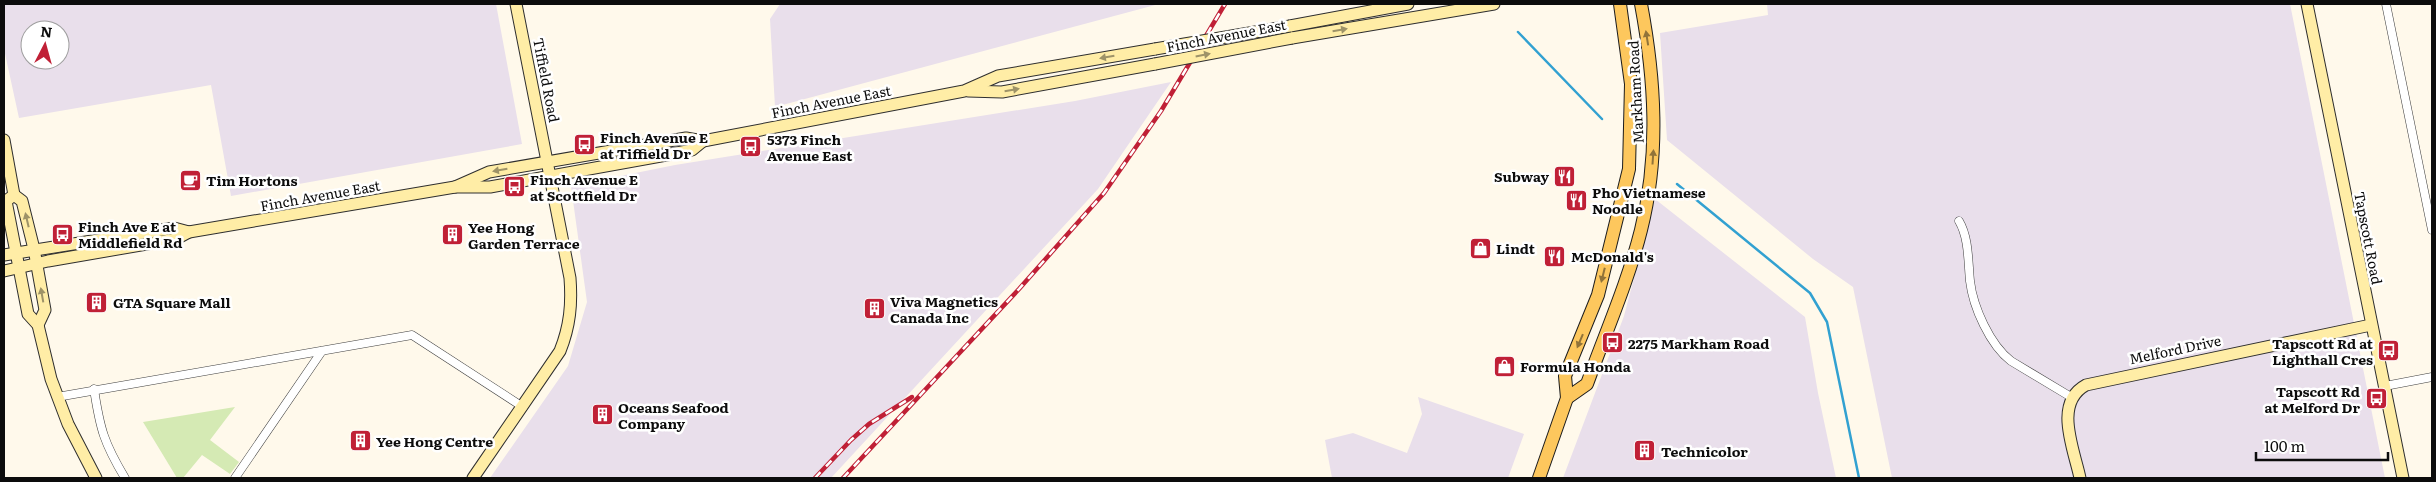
<svg xmlns="http://www.w3.org/2000/svg" width="2436" height="482" font-family="Literata,serif">
  <rect width="100%" height="100%" fill="#fff9eb"/>
  <g fill="#e9dfeb" fill-rule="evenodd">
    <path d="M4 4H496L522 144 231 196 211 85 19 118 4 49ZM30 30H60V60H30Z"/>
    <polygon points="780,4 1159,4 775,107 770,19"/>
    <polygon points="1767,4 2290,4 2385,478 1892,478 1853,287 1813,259 1667,140 1660,33 1768,15"/>
    <polygon points="1171,82 1098,189 831,478 490,478 568,366 587,302 571,186 675,165 1075,101"/>
    <polygon points="1655,199 1805,317 1818,393 1836,478 1563,478 1624,316"/>
    <polygon points="1418,397 1524,434 1508,478 1332,478 1325,440 1353,433 1407,453 1422,414"/>
  </g>
  <polygon fill="#d5eab4" points="235,407 210,440 239,462 230,474 202,455 183,478 177,478 143,422"/>
  <g fill="none" stroke-linecap="round" stroke-linejoin="round">
    <g stroke="#32a1d1" stroke-width="2.5">
      <polyline points="1518,32 1602,119"/>
      <polyline points="1677,184 1810,293 1827,322 1859,478"/>
    </g>
    <defs>
      <g id="street">
        <polyline points="2386,4 2432,230"/>
        <path d="M1959 221C1969 238 1968 261 1970 281 1973 307 1990 345 2011 361L2071 397"/>
        <polyline points="2385,386 2432,377"/>
        <path d="M94 389C100 429 104 443 125 478"/>
        <polyline points="57,397 412,335 523,407"/>
        <polyline points="235,478 322,351"/>
      </g>
      <g id="secondary">
        <polyline points="2307,4 2403,478"/>
        <polyline points="1290,26 1408,4"/>
        <polyline points="1292,38 1494,4"/>
        <polyline points="968,91 1002,92 1155,64"/>
        <polyline points="4,140 14,195"/>
        <polyline points="455,187 489,172 686,138 703,141 964,91 998,76 1155,49"/>
        <polyline points="14,195 6,201 28,314 38,325 51,379 68,424 96,478"/>
        <polyline points="14,195 22,201 34,249 45,310 38,325"/>
        <polyline points="4,255 174,228 189,232"/>
        <polyline points="4,271 48,261 176,239 189,232 455,187 490,187 672,154 692,150 703,141"/>
        <path d="M473 478 560 351C570 326 572 304 570 278L516 4"/>
        <path d="M2080 478C2074 449 2053 403 2086 385L2371 325"/>
      </g>
      <g id="primary">
        <path d="M1567 398 1587 384C1605 334 1628 282 1641 230 1660 155 1655 79 1641 4"/>
        <polyline points="1539,478 1567,398 1565,376 1598,295 1629,169 1631,84 1620,4"/>
      </g>
    </defs>
    <use href="#street" stroke="#3f3f3f" stroke-width="9"/>
    <use href="#secondary" stroke="#2e2e2e" stroke-width="13"/>
    <use href="#primary" stroke="#1d1d1d" stroke-width="14"/>
    <use href="#street" stroke="#fff" stroke-width="8"/>
    <use href="#secondary" stroke="#ffeda6" stroke-width="11"/>
    <use href="#primary" stroke="#fdc75d" stroke-width="12"/>
    <defs>
      <g id="rail">
        <polyline points="815,478 851,440 869,424 912,397"/>
        <polyline points="843,478 1019,289 1104,193 1161,111 1225,4"/>
      </g>
    </defs>
    <use href="#rail" stroke="#c02036" stroke-width="4.5"/>
    <use href="#rail" stroke="#fff" stroke-width="2.5" stroke-dasharray="8" stroke-linecap="butt"/>
    <defs>
      <g id="secondary-bridge">
        <polyline points="1155,49 1290,26"/>
        <polyline points="1155,64 1292,38"/>
      </g>
    </defs>
    <use href="#secondary-bridge" stroke="#2e2e2e" stroke-width="13" stroke-linecap="butt"/>
    <use href="#secondary-bridge" stroke="#ffeda6" stroke-width="11"/>
  </g>
  <defs><path id="oneway-solid" d="M-6-.8H1V-3.2L6.5 0L1 3.2V.8H-6Z" transform="scale(1.25)"/></defs>
  <g fill="#9e9368">
    <use href="#oneway-solid" transform="translate(1340 30) rotate(-10)"/>
    <use href="#oneway-solid" transform="translate(1203 55) rotate(-11)"/>
    <use href="#oneway-solid" transform="translate(1107 57) rotate(170)"/>
    <use href="#oneway-solid" transform="translate(1012 90) rotate(-10)"/>
    <use href="#oneway-solid" transform="translate(500 170) rotate(170)"/>
    <use href="#oneway-solid" transform="translate(27 220) rotate(-103)"/>
    <use href="#oneway-solid" transform="translate(42 295) rotate(-100)"/>
  </g>
  <g fill="#917339">
    <use href="#oneway-solid" transform="translate(1647 38) rotate(-99)"/>
    <use href="#oneway-solid" transform="translate(1653 157) rotate(-86)"/>
    <use href="#oneway-solid" transform="translate(1603 275) rotate(104)"/>
    <use href="#oneway-solid" transform="translate(1580 341) rotate(113)"/>
  </g>
  <defs>
    <symbol id="bus-square" viewBox="-11 -11 22 22"><rect x="-9" y="-9" width="18" height="18" rx="4" fill="#c02036" stroke="#fff"/><path d="M-5-6H5V4H4V6H2V4H-2V6H-4V4H-5ZM-3.5-4V0h7V-4ZM-3.5 1.2v1.5H-2V1.2ZM2 1.2v1.5H3.5V1.2Z" fill="#fff"/></symbol>
    <symbol id="restaurant-square" viewBox="-11 -11 22 22"><rect x="-9" y="-9" width="18" height="18" rx="4" fill="#c02036" stroke="#fff"/><path d="M-5-6h1v4h1v-4h1v4h1v-4h1v5L-1.5 .5V6h-2V.5L-5-1ZM5-6V6H3V1.5H1.5Q1.5-4 5-6Z" fill="#fff"/></symbol>
    <symbol id="cafe-square" viewBox="-11 -11 22 22"><rect x="-9" y="-9" width="18" height="18" rx="4" fill="#c02036" stroke="#fff"/><path d="M-5.5-4.5H6V0H3Q3 3.5 0 3.5H-2.5Q-5.5 3.5-5.5 0ZM3-3.2v2h1.7v-2ZM-6 4.5H4V6H-6Z" fill="#fff"/></symbol>
    <symbol id="building-square" viewBox="-11 -11 22 22"><rect x="-9" y="-9" width="18" height="18" rx="4" fill="#c02036" stroke="#fff"/><path d="M-4-6H4V6H1V3H-1V6H-4ZM-2.5-4.3h1.7v1.8h-1.7ZM.8-4.3h1.7v1.8H.8ZM-2.5-1h1.7V.8h-1.7ZM.8-1h1.7V.8H.8Z" fill="#fff"/></symbol>
    <symbol id="shop-square" viewBox="-11 -11 22 22"><rect x="-9" y="-9" width="18" height="18" rx="4" fill="#c02036" stroke="#fff"/><path d="M-5-2.5h2.3a2.7 3.5 0 0 1 5.4 0H5L5.5 6h-11ZM-1.5-2.5h3a1.5 2.3 0 0 0-3 0Z" fill="#fff"/></symbol>
  </defs>
  <g fill-rule="evenodd">
    <use href="#bus-square" x="572" y="132" width="25" height="25"/>
    <use href="#bus-square" x="738" y="134" width="25" height="25"/>
    <use href="#restaurant-square" x="1552" y="164" width="25" height="25"/>
    <use href="#cafe-square" x="178" y="168" width="25" height="25"/>
    <use href="#bus-square" x="502" y="174" width="25" height="25"/>
    <use href="#restaurant-square" x="1564" y="188" width="25" height="25"/>
    <use href="#bus-square" x="50" y="222" width="25" height="25"/>
    <use href="#building-square" x="440" y="222" width="25" height="25"/>
    <use href="#shop-square" x="1468" y="236" width="25" height="25"/>
    <use href="#restaurant-square" x="1542" y="244" width="25" height="25"/>
    <use href="#building-square" x="84" y="290" width="25" height="25"/>
    <use href="#building-square" x="862" y="296" width="25" height="25"/>
    <use href="#bus-square" x="1600" y="330" width="25" height="25"/>
    <use href="#bus-square" x="2376" y="338" width="25" height="25"/>
    <use href="#shop-square" x="1492" y="354" width="25" height="25"/>
    <use href="#bus-square" x="2364" y="386" width="25" height="25"/>
    <use href="#building-square" x="590" y="402" width="25" height="25"/>
    <use href="#building-square" x="348" y="428" width="25" height="25"/>
    <use href="#building-square" x="1632" y="438" width="25" height="25"/>
  </g>
  <g text-anchor="middle" dominant-baseline="central" stroke-width="5" stroke-linejoin="round" paint-order="stroke">
    <g font-size="14" fill="#0c0c0c" stroke="#fff">
      <text transform="translate(1226 35) rotate(-11)">Finch Avenue East</text>
      <text transform="translate(547 80) rotate(79)">Tiffield Road</text>
      <text transform="translate(1635 92) rotate(-93)">Markham Road</text>
      <text transform="translate(831 101) rotate(-11)">Finch Avenue East</text>
      <text transform="translate(320 195) rotate(-10)">Finch Avenue East</text>
      <text transform="translate(2369 238) rotate(79)">Tapscott Road</text>
      <text transform="translate(2175 349) rotate(-12)">Melford Drive</text>
    </g>
    <g font-size="14" font-weight="bold" fill="#0c0c0c" stroke="#fff" text-anchor="start">
      <text x="600" y="137">Finch Avenue E<tspan x="600" dy="16">at Tiffield Dr</tspan></text>
      <text x="767" y="139">5373 Finch<tspan x="767" dy="16">Avenue East</tspan></text>
      <text x="1549" y="176" text-anchor="end">Subway</text>
      <text x="530" y="179">Finch Avenue E<tspan x="530" dy="16">at Scottfield Dr</tspan></text>
      <text x="206" y="180">Tim Hortons</text>
      <text x="1592" y="192">Pho Vietnamese<tspan x="1592" dy="16">Noodle</tspan></text>
      <text x="78" y="226">Finch Ave E at<tspan x="78" dy="16">Middlefield Rd</tspan></text>
      <text x="468" y="227">Yee Hong<tspan x="468" dy="16">Garden Terrace</tspan></text>
      <text x="1496" y="248">Lindt</text>
      <text x="1571" y="256">McDonald's</text>
      <text x="890" y="301">Viva Magnetics<tspan x="890" dy="16">Canada Inc</tspan></text>
      <text x="113" y="302">GTA Square Mall</text>
      <text x="1628" y="343">2275 Markham Road</text>
      <text x="2373" y="343" text-anchor="end">Tapscott Rd at<tspan x="2373" dy="16">Lighthall Cres</tspan></text>
      <text x="1520" y="366">Formula Honda</text>
      <text x="2360" y="391" text-anchor="end">Tapscott Rd<tspan x="2360" dy="16">at Melford Dr</tspan></text>
      <text x="618" y="407">Oceans Seafood<tspan x="618" dy="16">Company</tspan></text>
      <text x="376" y="441">Yee Hong Centre</text>
      <text x="1661" y="451">Technicolor</text>
    </g>
  </g>
  <rect width="2436" height="482" fill="none" stroke="#0c0c0c" stroke-width="10"/>
  <g transform="translate(45 45) rotate(6)"><circle r="24" fill="#ffffff" stroke="#9e9e9e"/>
  <path d="M0-4L9 19L0 12L-9 19Z" fill="#c02036"/>
  <text y="-8" font-size="14" font-weight="bold" text-anchor="middle" fill="#0c0c0c">N</text>
  </g>
  <path d="M2256 452v8h132v-8" fill="none" stroke="#0c0c0c" stroke-width="2.5"/>
  <text x="2264" y="452" font-size="15" fill="#0c0c0c" stroke="#ffffff" stroke-width="4" paint-order="stroke">100 m</text>
</svg>
